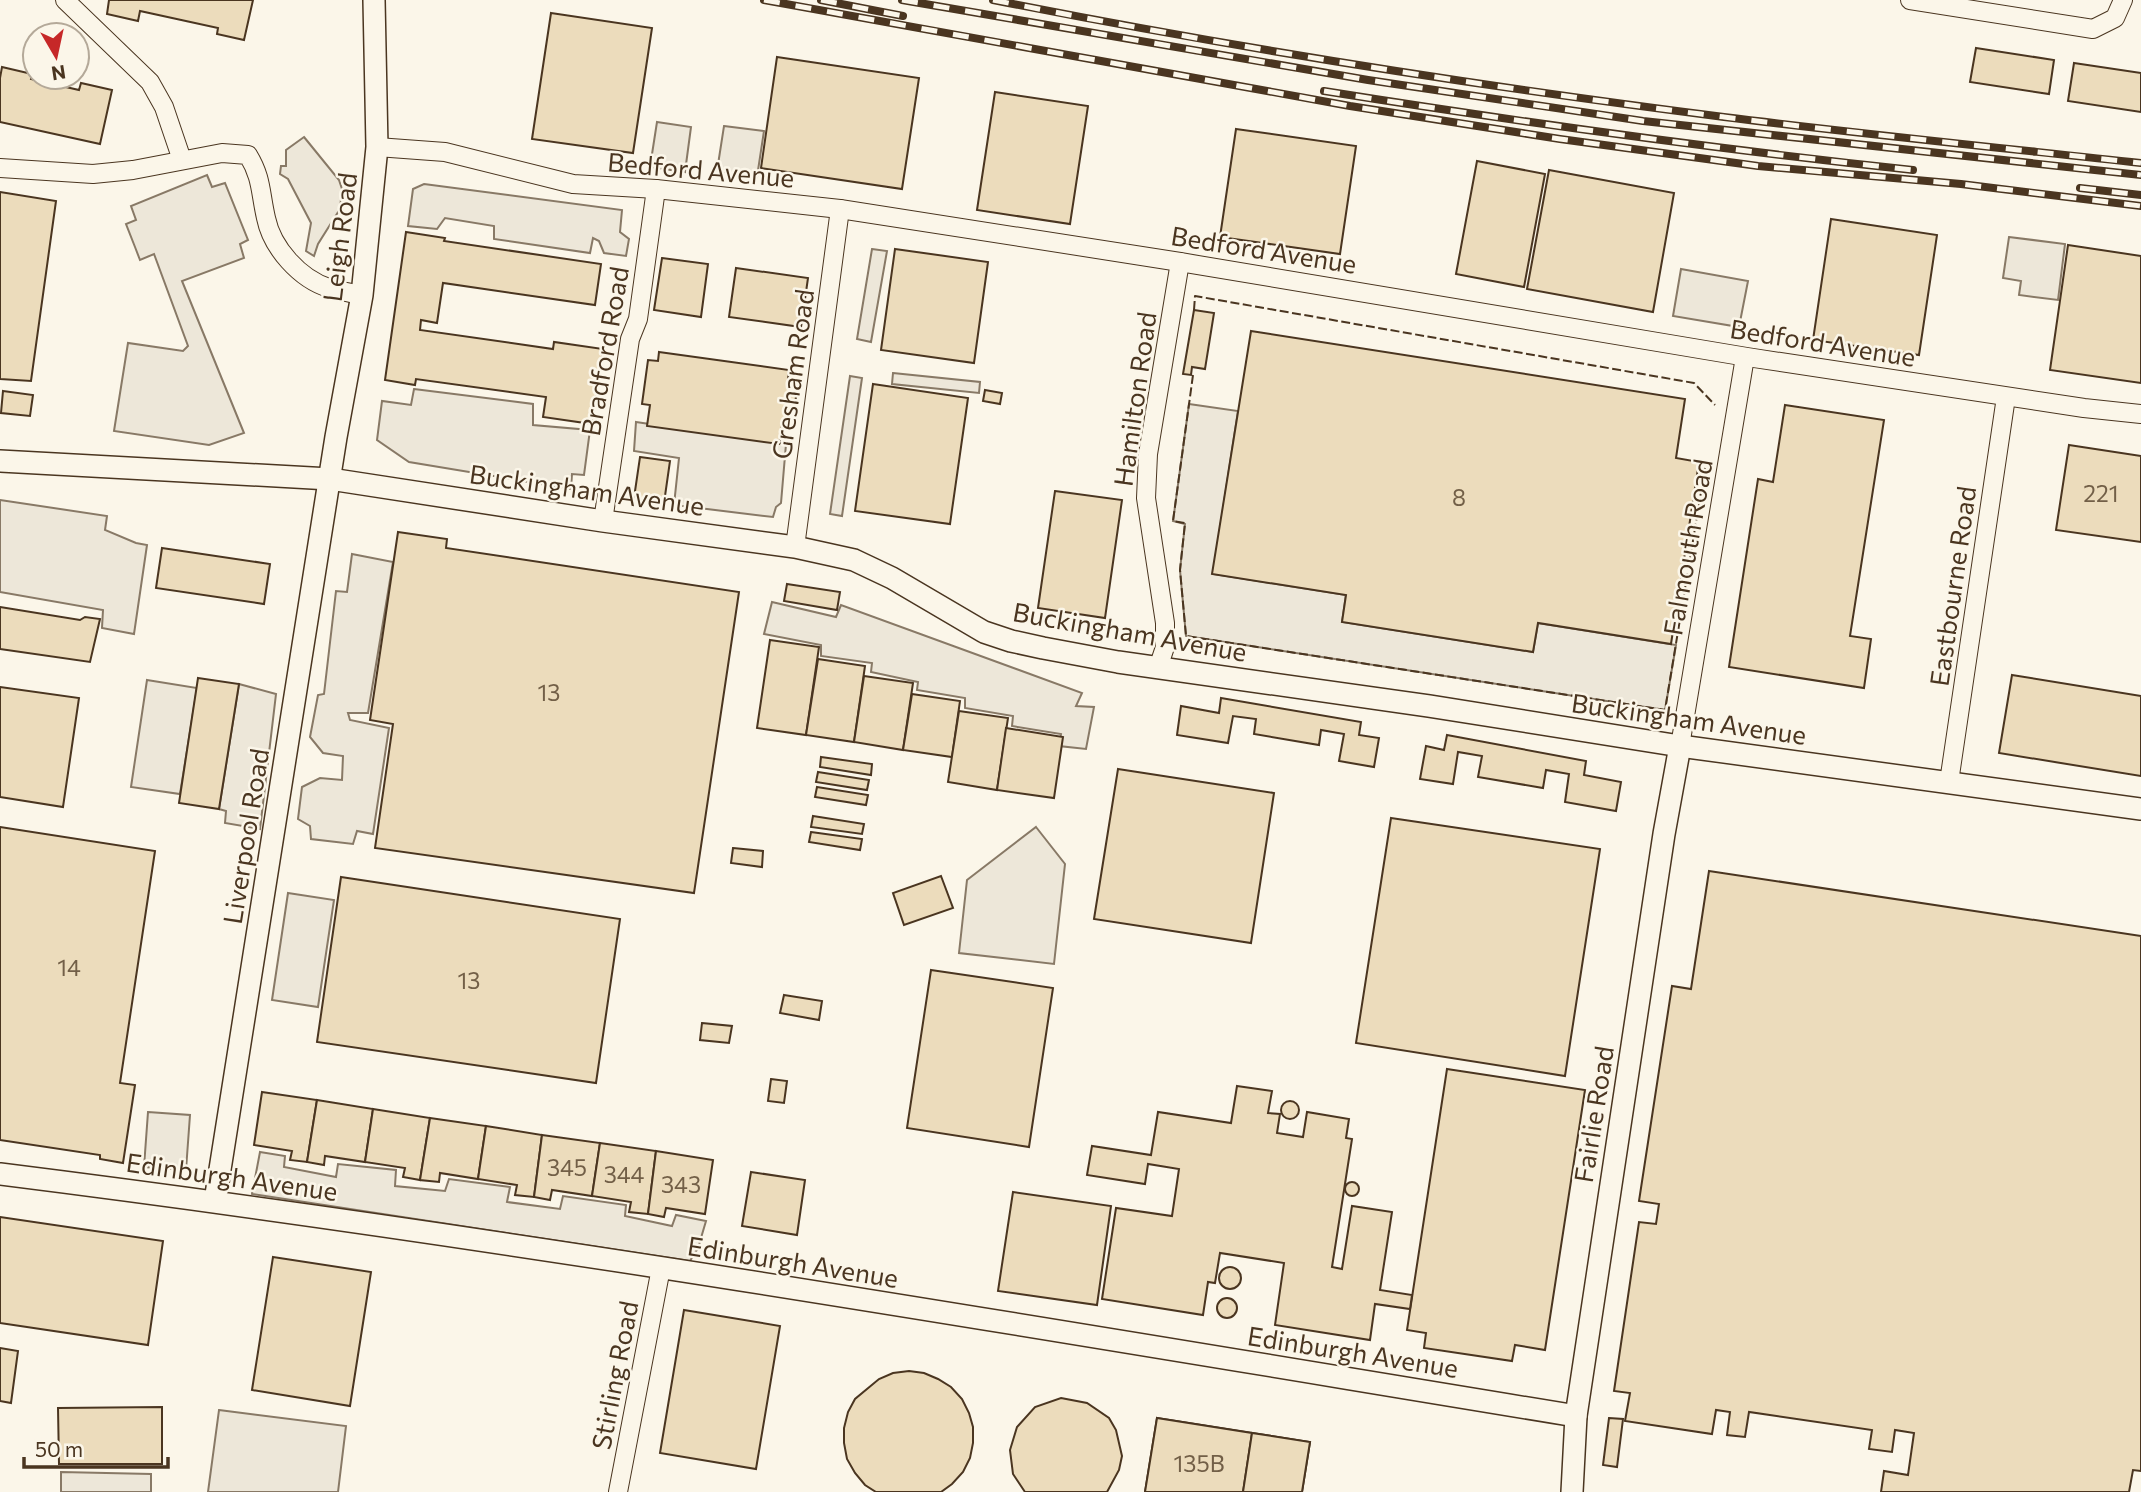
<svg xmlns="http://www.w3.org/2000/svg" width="2141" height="1492" font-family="Commissioner,sans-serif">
  <rect width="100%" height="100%" fill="#fbf6e9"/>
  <g fill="#ede7d9" stroke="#887966" stroke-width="2">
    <polygon points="657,122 691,127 685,172 650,167"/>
    <polygon points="724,126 764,131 757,177 717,171"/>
    <polygon points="304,137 339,180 342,189 340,209 318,244 314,256 306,251 311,223 288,179 280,174 281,166 286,166 286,150"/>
    <polygon points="207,175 212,187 225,183 248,240 240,244 244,258 182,281 244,433 209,445 114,431 128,343 183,351 188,346 154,254 140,260 135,247 126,224 136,220 131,206"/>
    <polygon points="424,184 622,210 620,232 629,239 626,256 604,253 599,241 593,238 590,253 494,239 494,226 445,218 437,229 408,226 413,189"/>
    <polygon points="2009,237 2065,244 2058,300 2019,295 2021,281 2003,278"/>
    <polygon points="872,249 887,251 871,342 857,339"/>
    <polygon points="1681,269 1748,281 1739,327 1673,316"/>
    <polygon points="893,373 980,382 979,393 892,384"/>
    <polygon points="850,376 862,378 842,516 830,514"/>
    <polygon points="414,389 533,404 533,425 590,430 584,475 572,474 571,489 409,462 377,440 382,401 411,405"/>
    <polygon points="1189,404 1238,411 1213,574 1346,595 1342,622 1533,652 1538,623 1676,645 1665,710 1186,636 1180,570 1185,524 1173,521"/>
    <polygon points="636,422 786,444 781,503 776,507 773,517 674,505 679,458 634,451"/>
    <polygon points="0,500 107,516 105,530 136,543 147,545 134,634 102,628 103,610 0,592"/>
    <polygon points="352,554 393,562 368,713 348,713 350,720 389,728 373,834 357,831 353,844 311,839 310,826 298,819 302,787 320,778 342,780 343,756 323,753 310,737 318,695 324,694 336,591 347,592"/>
    <polygon points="772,602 836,617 841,605 1082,693 1076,706 1094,707 1086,749 1059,746 1061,734 1012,726 1013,716 965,708 965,698 917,690 918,682 871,672 872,663 821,656 821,645 764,634"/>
    <polygon points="147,680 197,688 180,794 131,787"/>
    <polygon points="239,684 276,694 260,829 225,823 226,811 219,809"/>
    <polygon points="1036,827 1065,864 1054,964 959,953 967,880"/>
    <polygon points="288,893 334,900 318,1007 272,1000"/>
    <polygon points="148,1112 190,1115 186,1170 144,1167"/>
    <polygon points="260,1152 285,1156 284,1167 336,1177 338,1164 396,1170 395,1186 445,1191 449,1179 510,1187 507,1202 560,1209 563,1196 626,1205 625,1216 672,1226 676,1215 706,1221 698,1248 690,1261 252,1194"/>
    <polygon points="219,1410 346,1426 338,1492 208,1492"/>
    <polygon points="61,1472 151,1474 151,1492 61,1492"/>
  </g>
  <g fill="#ecdcbc" stroke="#4a3520" stroke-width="2">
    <polygon points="109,0 253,0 244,40 217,34 218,28 140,11 138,21 107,14"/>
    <polygon points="551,13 652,28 633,153 532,139"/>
    <polygon points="1976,48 2054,60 2049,94 1970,82"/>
    <polygon points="777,57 919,78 902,189 761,168"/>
    <polygon points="2074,63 2141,73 2141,112 2068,101"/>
    <polygon points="2,67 32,74 31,79 79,90 81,83 112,90 100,144 0,122 0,78"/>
    <polygon points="995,92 1088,106 1070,224 977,210"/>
    <polygon points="1236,129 1356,146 1340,254 1220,237"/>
    <polygon points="1477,161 1545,174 1524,287 1456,274"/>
    <polygon points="1549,170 1674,193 1653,312 1527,289"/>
    <polygon points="0,192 56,201 31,381 0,379"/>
    <polygon points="1831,219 1937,235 1919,355 1813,340"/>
    <polygon points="406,232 445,238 444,241 601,264 595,305 443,283 437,323 421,320 420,330 553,349 554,342 603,349 592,424 543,417 546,397 416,379 415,385 385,380"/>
    <polygon points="2068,245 2141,256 2141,383 2050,370"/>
    <polygon points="895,249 988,262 974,363 881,350"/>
    <polygon points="662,258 708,264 701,317 654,310"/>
    <polygon points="736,268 808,278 801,327 729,317"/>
    <polygon points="1194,310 1214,313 1205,369 1192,367 1191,375 1183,374"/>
    <polygon points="1251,331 1685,399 1676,458 1699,462 1671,644 1538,623 1533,652 1342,622 1346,595 1212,574"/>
    <polygon points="659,352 789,370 788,379 798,381 792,427 782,425 779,444 647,426 650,405 642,404 648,360 658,361"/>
    <polygon points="873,384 968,398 950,524 855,511"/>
    <polygon points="985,390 1002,393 1000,404 983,401"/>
    <polygon points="3,391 33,395 30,416 1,413"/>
    <polygon points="1785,405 1884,420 1850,636 1871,639 1864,688 1729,667 1758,479 1773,482"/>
    <polygon points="2069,445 2141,456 2141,542 2056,530"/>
    <polygon points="640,457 670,461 664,503 634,498"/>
    <polygon points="1055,491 1122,500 1105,618 1038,608"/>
    <polygon points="398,532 447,539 446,548 739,592 694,893 375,848 393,724 370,720"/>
    <polygon points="162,548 270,564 264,604 156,588"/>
    <polygon points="787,584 840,592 837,610 784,601"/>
    <polygon points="0,607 80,620 85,617 100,619 90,662 0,649"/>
    <polygon points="770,640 819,647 806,735 757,728"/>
    <polygon points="818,659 865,666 854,742 806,735"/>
    <polygon points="2012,675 2141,696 2141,776 1999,753"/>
    <polygon points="864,676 913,683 903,750 854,742"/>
    <polygon points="198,678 239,684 219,809 179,803"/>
    <polygon points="0,687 79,698 63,807 0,797"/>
    <polygon points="912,694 960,701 952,757 903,750"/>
    <polygon points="1221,698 1361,722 1359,735 1379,738 1374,767 1339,761 1344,734 1321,730 1319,745 1254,734 1256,719 1233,716 1228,743 1177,735 1181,706 1219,713"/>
    <polygon points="959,711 1008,718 997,790 948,782"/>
    <polygon points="1006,728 1063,737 1054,798 997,790"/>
    <polygon points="1447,735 1586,761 1584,775 1621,782 1616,811 1565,802 1569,774 1546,770 1543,788 1478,777 1482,756 1458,752 1453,784 1420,779 1426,746 1444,750"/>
    <polygon points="821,757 872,764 871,775 820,767"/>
    <polygon points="1118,769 1274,793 1251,943 1094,919"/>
    <polygon points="818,772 869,780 867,790 816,782"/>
    <polygon points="817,787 868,795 866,805 815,797"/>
    <polygon points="813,816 864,824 862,834 811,827"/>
    <polygon points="1391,818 1600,849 1565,1076 1356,1043"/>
    <polygon points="0,827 155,851 120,1083 135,1085 123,1163 100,1159 100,1155 0,1140"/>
    <polygon points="811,832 862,839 860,850 809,842"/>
    <polygon points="733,848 763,851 762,867 731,863"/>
    <polygon points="1709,871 2141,936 2141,1471 2133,1470 2129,1492 1881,1492 1884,1471 1908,1475 1914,1433 1895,1430 1892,1452 1869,1449 1872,1430 1749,1412 1745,1437 1727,1435 1730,1412 1716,1410 1712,1434 1625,1421 1630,1393 1614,1391 1639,1222 1656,1224 1659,1204 1639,1201 1672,986 1691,989"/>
    <polygon points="941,876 953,908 904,925 893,893"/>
    <polygon points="341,877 620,919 596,1083 317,1042"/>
    <polygon points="931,970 1053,988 1029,1147 907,1128"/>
    <polygon points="784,995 822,1001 819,1020 780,1013"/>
    <polygon points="702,1023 732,1026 729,1043 700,1040"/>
    <polygon points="1447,1069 1585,1090 1545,1350 1515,1345 1512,1361 1424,1348 1426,1333 1407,1330"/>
    <polygon points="771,1079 787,1081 784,1103 768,1101"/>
    <polygon points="1237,1086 1272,1091 1268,1113 1280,1114 1277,1133 1303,1137 1307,1112 1349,1119 1346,1138 1352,1139 1332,1267 1342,1269 1352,1206 1392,1212 1380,1290 1412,1295 1410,1309 1375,1304 1370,1340 1275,1325 1284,1263 1220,1253 1215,1283 1208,1282 1203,1315 1102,1299 1116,1208 1172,1216 1179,1169 1148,1164 1145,1184 1087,1175 1092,1146 1151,1155 1158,1112 1231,1123"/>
    <polygon points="262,1092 317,1100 307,1162 290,1160 292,1151 254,1145"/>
    <polygon points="317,1100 373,1109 365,1162 325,1156 324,1165 307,1162"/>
    <circle cx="1290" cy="1110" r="9"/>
    <polygon points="373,1109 430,1118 420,1180 403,1177 405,1168 365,1162"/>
    <polygon points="430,1118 486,1126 478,1179 440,1173 439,1182 420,1180"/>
    <polygon points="486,1126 542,1135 534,1197 515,1195 517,1185 478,1179"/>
    <polygon points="542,1135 600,1143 592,1196 552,1190 550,1200 534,1197"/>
    <polygon points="600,1143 656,1151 648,1214 629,1212 631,1202 592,1196"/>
    <polygon points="656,1151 713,1160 705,1214 666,1208 664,1217 648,1214"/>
    <polygon points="751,1172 805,1180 797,1235 742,1226"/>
    <circle cx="1352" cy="1189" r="7"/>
    <polygon points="1013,1192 1111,1206 1097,1305 998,1291"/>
    <polygon points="0,1217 163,1241 148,1345 0,1323"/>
    <polygon points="273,1257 371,1272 350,1406 252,1390"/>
    <circle cx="1230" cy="1278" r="11"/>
    <circle cx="1227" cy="1308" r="10"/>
    <polygon points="684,1310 780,1326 756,1469 660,1453"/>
    <polygon points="0,1348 18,1351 11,1403 0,1401"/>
    <polygon points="909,1371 924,1373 938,1379 951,1387 962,1399 969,1413 973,1427 973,1443 970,1458 963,1472 952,1484 941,1492 876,1492 865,1485 855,1473 847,1459 844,1443 844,1428 848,1412 855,1399 879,1379 893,1373"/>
    <polygon points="1061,1398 1087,1403 1109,1418 1116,1430 1122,1456 1119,1470 1107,1492 1025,1492 1013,1474 1010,1450 1017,1427 1035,1407"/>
    <polygon points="162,1407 162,1464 59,1464 58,1408"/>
    <polygon points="1157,1418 1310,1442 1302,1492 1145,1492"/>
    <polygon points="1157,1418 1252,1433 1243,1492 1145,1492"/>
    <polygon points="1609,1418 1623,1419 1617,1467 1603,1465"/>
    <polygon points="1252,1433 1310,1442 1302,1492 1243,1492"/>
  </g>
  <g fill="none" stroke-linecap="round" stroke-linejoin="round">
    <defs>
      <g id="minor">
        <polyline points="65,0 150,82 164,107 182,160"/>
        <polyline points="1910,0 2093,29 2115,18 2123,0"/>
        <polyline points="377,147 445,152 573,184 656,189 840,209 1180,262 1747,357 2084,408 2141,414"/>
        <path d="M0 168 93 174 133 170 222 153 248 155C262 178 260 192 266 218 272 248 300 279 329 288 340 291 351 293 362 295"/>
        <polyline points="603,521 630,339 638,319 656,189"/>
        <polyline points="795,547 840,209"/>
        <polyline points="1158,668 1165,647 1165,623 1146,498 1148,454 1180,262"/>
        <polyline points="1680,746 1745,357"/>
        <polyline points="1949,782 2006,397"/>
        <polyline points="618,1492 661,1268"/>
      </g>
      <g id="tertiary">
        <polyline points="0,461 330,479 603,521 795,547 854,560 892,578 984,632 1011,641 1043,648 1118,662 1429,706 1680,746 2141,809"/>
        <path d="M0 1174C527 1240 1051 1330 1576 1416"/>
        <polyline points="215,1201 336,437 362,295 377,147 374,0"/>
        <polyline points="1572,1492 1576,1416 1664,834 1680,746"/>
      </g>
    </defs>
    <use href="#minor" stroke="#4a3520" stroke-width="20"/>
    <use href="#tertiary" stroke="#4a3520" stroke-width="24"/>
    <use href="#minor" stroke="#fbf6e9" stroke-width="18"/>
    <use href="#tertiary" stroke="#fbf6e9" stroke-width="21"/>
    <defs>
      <g id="rail">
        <polyline points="764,0 1350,106 1560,139 1758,166 1961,184 2141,206"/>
        <polyline points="821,0 903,16"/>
        <polyline points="902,0 1368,80 1643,121 2141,175"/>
        <path d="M993 0C1235 48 1479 86 1724 117 1863 134 2002 148 2141 163"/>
        <path d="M1324 91C1520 122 1716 149 1913 170"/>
        <polyline points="2080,188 2141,195"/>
      </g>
    </defs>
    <use href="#rail" stroke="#4a3520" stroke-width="8"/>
    <use href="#rail" stroke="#fbf6e9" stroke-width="5" stroke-dasharray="16" stroke-linecap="butt"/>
    <g stroke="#4a3520" stroke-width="2" stroke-dasharray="9 3.5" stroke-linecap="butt">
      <polyline points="1194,310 1195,296 1694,383 1715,405"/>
      <polyline points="1193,375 1173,521 1185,523 1180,570 1186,636 1665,710 1705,468"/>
    </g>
  </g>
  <g text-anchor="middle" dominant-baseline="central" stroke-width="5" stroke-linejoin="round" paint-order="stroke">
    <g font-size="23" fill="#725f47">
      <text x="2101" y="493">221</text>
      <text x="1459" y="497">8</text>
      <text x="549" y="692">13</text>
      <text x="69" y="967">14</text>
      <text x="469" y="980">13</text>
      <text x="567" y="1167">345</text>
      <text x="624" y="1174">344</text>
      <text x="681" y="1184">343</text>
      <text x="1199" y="1463">135B</text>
    </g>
    <g font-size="26" fill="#4a3520" stroke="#fbf6e9">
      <text transform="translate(701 169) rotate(5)">Bedford Avenue</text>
      <text transform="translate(339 237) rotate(-83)">Leigh Road</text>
      <text transform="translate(1264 249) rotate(9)">Bedford Avenue</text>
      <text transform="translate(1823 342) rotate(9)">Bedford Avenue</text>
      <text transform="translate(604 351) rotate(-80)">Bradford Road</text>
      <text transform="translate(792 374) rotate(-82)">Gresham Road</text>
      <text transform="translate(1134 399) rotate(-82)">Hamilton Road</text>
      <text transform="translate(587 489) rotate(8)">Buckingham Avenue</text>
      <text transform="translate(1687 547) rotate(-80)">Falmouth Road</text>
      <text transform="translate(1952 586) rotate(-82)">Eastbourne Road</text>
      <text transform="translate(1130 631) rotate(10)">Buckingham Avenue</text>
      <text transform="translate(1689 718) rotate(8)">Buckingham Avenue</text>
      <text transform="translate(245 836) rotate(-81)">Liverpool Road</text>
      <text transform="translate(1593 1114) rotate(-81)">Fairlie Road</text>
      <text transform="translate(232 1176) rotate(8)">Edinburgh Avenue</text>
      <text transform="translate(793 1261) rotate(9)">Edinburgh Avenue</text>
      <text transform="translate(1353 1351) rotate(9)">Edinburgh Avenue</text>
      <text transform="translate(614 1375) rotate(-79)">Stirling Road</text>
    </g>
  </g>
  <g transform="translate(56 56) rotate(171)"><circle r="33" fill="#fbf6e9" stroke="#b4a999" stroke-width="2"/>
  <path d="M0-5L12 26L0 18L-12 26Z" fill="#c62828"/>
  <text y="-10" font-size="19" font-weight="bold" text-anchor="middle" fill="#4a3520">N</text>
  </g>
  <path d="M24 1457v10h144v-10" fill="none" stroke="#4a3520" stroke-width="3.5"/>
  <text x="35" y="1457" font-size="21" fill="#4a3520" stroke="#fbf6e9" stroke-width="5" paint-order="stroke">50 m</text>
</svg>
